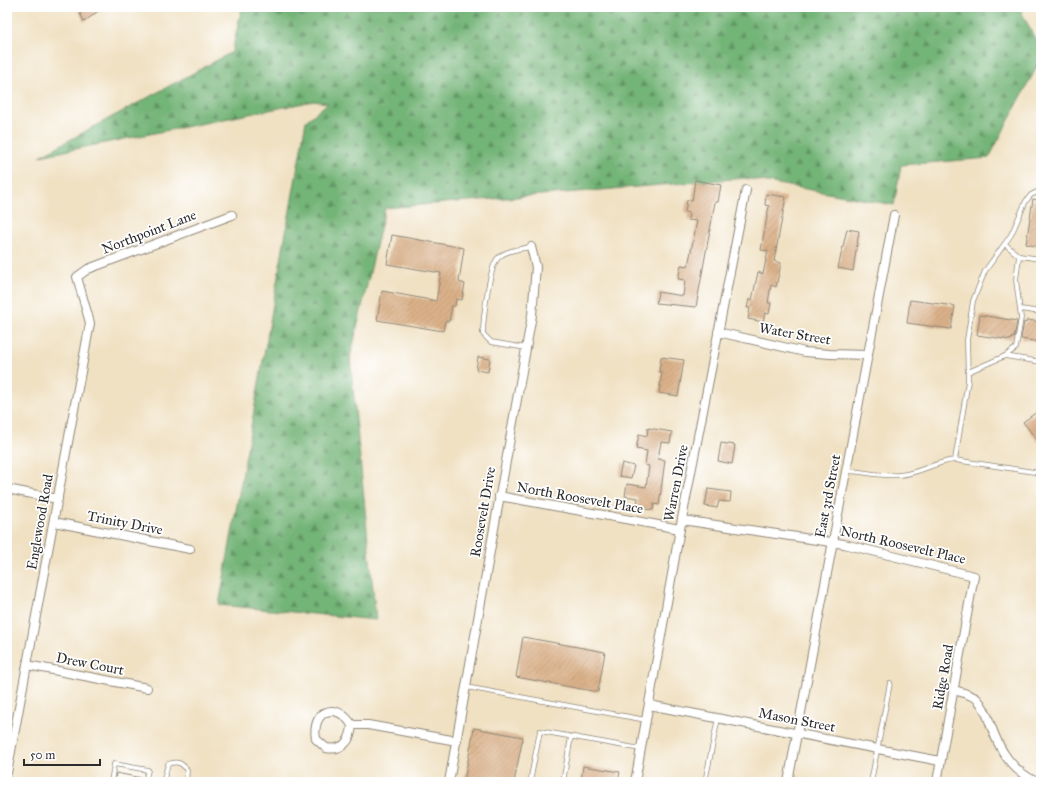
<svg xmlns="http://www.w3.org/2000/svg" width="1048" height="789" font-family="'IM FELL Great Primer',serif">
  <defs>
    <pattern id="forest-firs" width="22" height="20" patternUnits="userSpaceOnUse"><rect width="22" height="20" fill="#73b477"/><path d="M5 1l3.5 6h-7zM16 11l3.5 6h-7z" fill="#5f9362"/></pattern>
    <pattern id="building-hatch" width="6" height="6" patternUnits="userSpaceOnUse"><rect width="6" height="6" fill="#dab189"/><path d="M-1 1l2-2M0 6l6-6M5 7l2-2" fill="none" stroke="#bb9876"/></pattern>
  </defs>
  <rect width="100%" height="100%" fill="#fff"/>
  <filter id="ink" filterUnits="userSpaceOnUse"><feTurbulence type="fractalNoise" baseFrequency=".025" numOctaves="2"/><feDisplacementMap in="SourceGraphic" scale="8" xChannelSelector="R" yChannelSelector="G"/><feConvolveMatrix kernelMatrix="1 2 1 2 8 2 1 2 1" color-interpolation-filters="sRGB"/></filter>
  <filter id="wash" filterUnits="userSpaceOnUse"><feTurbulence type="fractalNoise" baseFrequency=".012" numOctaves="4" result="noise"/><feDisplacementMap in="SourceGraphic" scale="16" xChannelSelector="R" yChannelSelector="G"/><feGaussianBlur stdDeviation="0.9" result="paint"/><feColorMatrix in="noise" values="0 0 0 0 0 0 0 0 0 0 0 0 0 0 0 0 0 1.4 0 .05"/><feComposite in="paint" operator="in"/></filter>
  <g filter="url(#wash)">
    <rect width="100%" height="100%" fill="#f0e1c3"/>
    <polygon fill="url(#forest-firs)" stroke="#4f7051" points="242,7 1019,7 1041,51 1041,59 989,158 901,165 894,205 745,178 385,208 350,358 376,620 219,605 306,121 328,103 314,101 40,156 232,52"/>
    <g id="blocks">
      <g fill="url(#building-hatch)">
        <polygon points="77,7 103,7 84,22"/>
        <polygon points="695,180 721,185 718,202 715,202 696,307 656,303 658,292 683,296 685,280 678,279 681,265 688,266 697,221 688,220 689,213 685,212 687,200 692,201"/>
        <polygon points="766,194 786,197 774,261 781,263 776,287 771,285 768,303 771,303 769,314 765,313 763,322 748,319 750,308 747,308 749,299 752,300 758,272 763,274 768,251 761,250 769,206 765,205"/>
        <polygon points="1033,199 1041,201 1041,247 1026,244"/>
        <polygon points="847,229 859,231 853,271 838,268"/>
        <polygon points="392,235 464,248 459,282 465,284 462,300 456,299 455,306 452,306 449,321 445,321 443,331 377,320 382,291 436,301 441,273 387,264"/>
        <polygon points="910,300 955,306 951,329 907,323"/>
        <polygon points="980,315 1017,321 1014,338 1012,337 1011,340 977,335"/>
        <polygon points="1027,320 1041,322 1041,342 1021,339 1024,322 1026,323"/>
        <polygon points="478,357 490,359 488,372 476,370"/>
        <polygon points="661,357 684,360 678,396 659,393 662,372 659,372"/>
        <polygon points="1041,409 1041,445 1023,422"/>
        <polygon points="648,428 672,432 670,443 661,442 658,459 665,460 659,505 654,504 653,510 637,508 638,498 625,496 627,484 646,487 649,466 645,465 647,451 636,449 639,434 647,436"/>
        <polygon points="721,443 735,445 732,464 718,461"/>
        <polygon points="622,463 634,466 631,478 619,476"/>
        <polygon points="708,489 731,492 730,502 719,501 717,508 705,506"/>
        <polygon points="523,637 605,652 598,692 516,677"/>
        <polygon points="474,728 523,737 514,782 464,782"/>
        <polygon points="583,766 620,772 618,782 581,782"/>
        <polygon points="116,773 142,778 142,782 115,782"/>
      </g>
    </g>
  </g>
  <g filter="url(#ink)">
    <use href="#blocks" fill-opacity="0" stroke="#8e8677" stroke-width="1"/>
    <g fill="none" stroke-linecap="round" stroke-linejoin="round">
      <defs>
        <g id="lane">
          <polyline points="1005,244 1019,256"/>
          <polyline points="1020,309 1041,312"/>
          <path d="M526 348 491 342 483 334C483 320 489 267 498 258 506 250 521 249 531 247"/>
          <polyline points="1005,356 1041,362"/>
          <polyline points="968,372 1005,356 1016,348 1021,318 1016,280 1019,256 1041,259"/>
          <polyline points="955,460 968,381 967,340 973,301 985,271 1011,235 1026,201 1031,195 1041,190"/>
          <path d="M846 471C864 471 881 477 899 475 919 474 936 461 955 460L1041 473"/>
          <polyline points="466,687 646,720"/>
          <polyline points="111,782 114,764 148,770 145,782"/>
          <path d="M163 782 168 764C177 761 181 762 187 770L186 782"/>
          <polyline points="530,782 540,731 641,749"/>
          <polyline points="563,782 571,737"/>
          <polyline points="705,782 718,718"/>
          <polyline points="871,782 890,683"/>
        </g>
        <g id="street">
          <polyline points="718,332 805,352 830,354 868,355"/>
          <polyline points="7,489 58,499"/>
          <polyline points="499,496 680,529"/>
          <polyline points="682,520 844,544 974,576 937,782"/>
          <polyline points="54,522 190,549"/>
          <polyline points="27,665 147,688"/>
          <path d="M954 690C961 692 970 694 977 699 984 706 988 717 991 726 1000 751 1012 771 1037 782"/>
          <polyline points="649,705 940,761"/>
          <path d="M352 725C351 741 343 751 326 748L316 739C311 711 336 700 352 725H368L457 741"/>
          <polyline points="7,773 90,323 77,277 88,269 232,215"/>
          <polyline points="449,782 532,315 536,267 531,247"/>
          <polyline points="635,782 680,529 746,190"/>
          <polyline points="788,782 894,215"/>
        </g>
      </defs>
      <use href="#lane" stroke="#8e8677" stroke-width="5.5"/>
      <use href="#street" stroke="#8e8677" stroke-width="10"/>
      <use href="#lane" stroke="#fff" stroke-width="4"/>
      <use href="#street" stroke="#fff" stroke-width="8"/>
    </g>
  </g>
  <g text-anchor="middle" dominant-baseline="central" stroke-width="3.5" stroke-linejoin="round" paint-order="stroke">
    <g font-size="14" fill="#2b2b2b" stroke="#fff">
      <text transform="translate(149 232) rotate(-21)">Northpoint Lane</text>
      <text transform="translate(795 334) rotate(10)">Water Street</text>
      <text transform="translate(676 483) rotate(-79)">Warren Drive</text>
      <text transform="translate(828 496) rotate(-79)">East 3rd Street</text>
      <text transform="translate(580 498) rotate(10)">North Roosevelt Place</text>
      <text transform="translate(483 512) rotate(-80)">Roosevelt Drive</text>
      <text transform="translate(40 522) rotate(-80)">Englewood Road</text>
      <text transform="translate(125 523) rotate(11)">Trinity Drive</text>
      <text transform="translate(903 545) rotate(13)">North Roosevelt Place</text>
      <text transform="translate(90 664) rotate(11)">Drew Court</text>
      <text transform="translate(943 677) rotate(-80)">Ridge Road</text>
      <text transform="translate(797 720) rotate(11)">Mason Street</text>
    </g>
  </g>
  <rect width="1048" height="789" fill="none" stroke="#fff" stroke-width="24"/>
  <path d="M24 759v6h76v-6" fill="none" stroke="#2b2b2b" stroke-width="2"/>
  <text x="30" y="759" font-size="12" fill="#2b2b2b" stroke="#ffffff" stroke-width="3" paint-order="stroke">50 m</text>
</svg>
